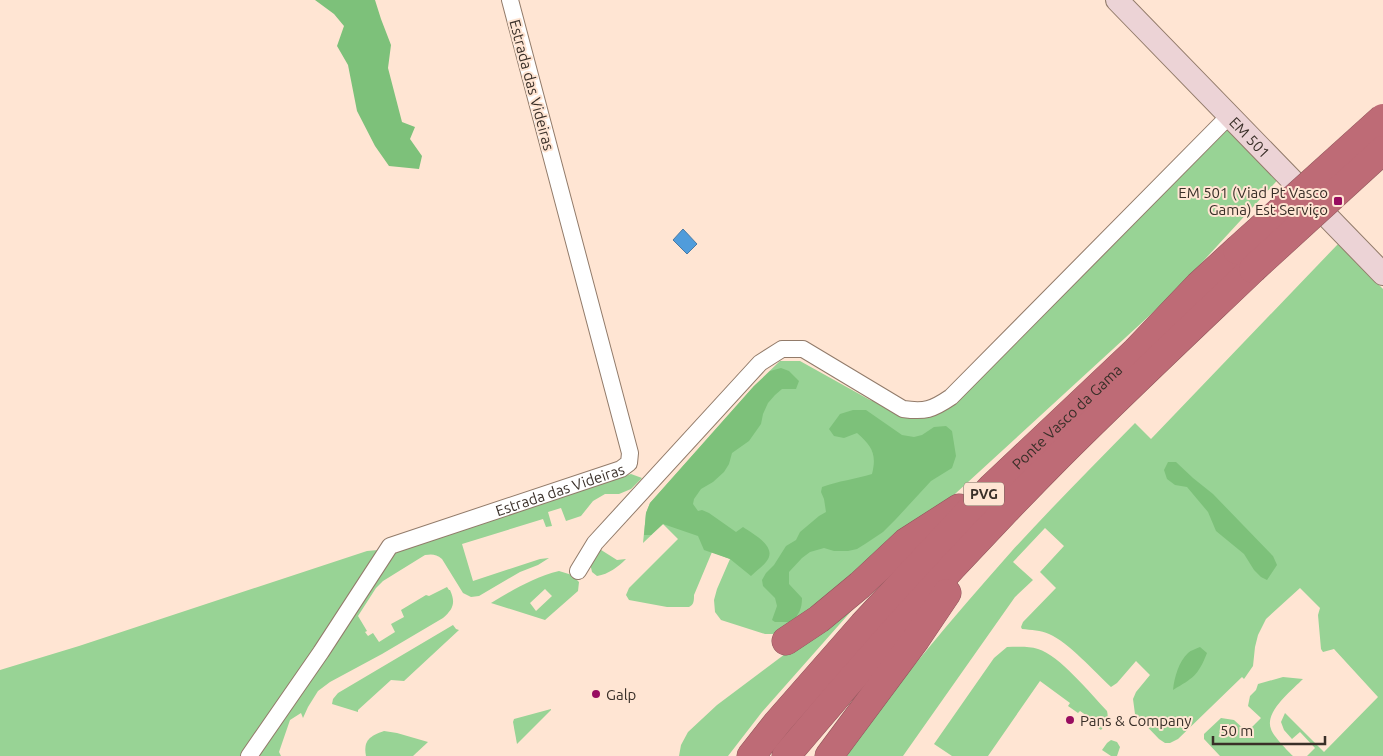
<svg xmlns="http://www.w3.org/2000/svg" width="1383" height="756" font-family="Ubuntu,sans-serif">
  <rect width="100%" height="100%" fill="#ffe5d3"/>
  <g fill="#98d395" fill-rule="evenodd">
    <path d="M1229 116 1285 172 1173 294 944 504 789 631 772 634H765L721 620 715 612 714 600 717 589 730 559 712 552 694 595C694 600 694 605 689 607H667L629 600 626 595 629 588 678 539 663 524 643 543 646 513 650 503 754 386 780 361H800L870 400 903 409 936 407Z"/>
    <path d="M1338 244 1383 289V756H1307L1315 748 1300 732 1292 739 1284 730 1281 722 1285 713 1324 752 1378 697 1334 649 1323 652 1321 649 1318 615 1320 608 1300 588 1266 619 1258 635 1255 647 1253 666 1244 679 1242 677 1178 739 1170 743H1165L1159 739 1135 714 1133 699 1136 692 1150 675 1136 661 1117 683 1111 687C1095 672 1068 642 1049 634 1041 630 1031 630 1022 629L1021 627 1023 622 1056 588 1040 572 1064 546 1045 528 1013 562 1033 580 1015 597 903 756H840C896 687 952 618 1011 552 1051 508 1093 466 1135 423L1151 439Z"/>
    <path d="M631 474 642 478 631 489 619 494H605L593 501 581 516 566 521 561 508 548 512 552 526 546 527 543 519 462 544 473 581 540 559 549 558 538 565 520 572 479 596 471 597 463 593 442 559C436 554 432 554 425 555L383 581 376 588 358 616 367 631 365 632 368 636 373 633 379 642 395 632 391 624 404 617 401 610 426 595 429 596 447 587 449 590H450C456 603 453 609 443 618L382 654 330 682 318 691 308 707 303 718 301 713 290 720 279 752 281 756H257L396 551Z"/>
    <path d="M598 548 617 560 626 559C618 567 609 574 597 576L592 572 590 563Z"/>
    <polygon points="378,550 381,554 243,756 0,756 0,670 79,646 367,551"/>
    <path d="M559 571 572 575 579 582 578 591 545 620 491 603C513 590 534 577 559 571ZM545 589 552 596 536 611 530 603Z"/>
    <polygon points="869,591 762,712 728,756 679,756 681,745 688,732 717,705"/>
    <polygon points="453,625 456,629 459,630 404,681 391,680 358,710 358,712 332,704 333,699 338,693"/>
    <path d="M1007 647C1018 647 1028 646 1038 649 1059 655 1091 694 1107 711 1109 719 1106 724 1101 730L1097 727 1099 724 1080 711 1078 713 1068 706 1070 703 1040 681 988 756H952L934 744 994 658Z"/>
    <path d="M1283 677 1303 679C1292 690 1264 712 1271 729 1273 736 1288 751 1293 756H1220L1204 739V734L1221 718 1234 720 1247 732 1261 718 1248 706 1250 696 1256 690 1258 684Z"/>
    <polygon points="551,709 551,710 517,744 513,722 514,719"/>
    <path d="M384 731 397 733 428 742 413 756H366C363 740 370 736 384 731Z"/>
    <polygon points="1111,740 1117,742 1120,747 1117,756 1111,756 1102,750 1107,743"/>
  </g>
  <g fill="#7dc17a">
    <polygon points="315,0 375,0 381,19 391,45 388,68 402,122 415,127 410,139 422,156 419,169 389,166 375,146 357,111 348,65 337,46 344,26 334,14"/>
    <path d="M781 368 789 371 799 381 796 389H782L775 395 768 403 763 414 761 424 749 441 732 453 729 464 724 472 713 482 701 489 694 499 693 504 698 511 702 510 709 513 736 532 743 527C753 534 779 547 766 562 762 567 756 571 751 576L730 559 704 550 698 536 663 524 651 535H644L646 513 650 503 754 386 770 371Z"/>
    <path d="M853 410H866L902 435 914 437 922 435 934 427 946 426 952 431 956 456 952 468 931 481 896 519 883 532 865 544 857 549 848 551H834L824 548 810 552 802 558 789 572V584L802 598C802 609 799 614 792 622H775L772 620 777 606 775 598 763 586 762 580 766 573 774 565 786 546 796 540 800 532 819 516 826 512 824 499 821 492 822 487C838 481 856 479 872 474 877 454 872 446 857 433L844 438 834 436 829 429 840 414Z"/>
    <polygon points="1168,462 1176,462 1193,478 1213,494 1273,556 1277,565 1267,580 1261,577 1254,570 1244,554 1216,531 1208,512 1187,487 1175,485 1167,479 1164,470"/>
    <path d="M1200 647 1207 653C1198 676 1193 678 1173 690 1174 678 1179 661 1188 653 1191 650 1196 649 1200 647Z"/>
  </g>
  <polygon fill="#509cdb" stroke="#497ba5" points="683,229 697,244 687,254 673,240"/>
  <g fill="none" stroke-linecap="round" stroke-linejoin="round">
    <defs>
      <g id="street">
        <path d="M578 571 595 543 760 363 782 349H803L903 409C925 412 932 410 951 397L1229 116"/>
        <path id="s1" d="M249 756 321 652 390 546 621 469 629 463 630 453 510 0"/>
      </g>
      <g id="secondary">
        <path id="s2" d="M1117 0 1383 274"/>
      </g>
      <g id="highway">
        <polyline points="786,641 819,619 860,585 906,542 959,508"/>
        <path id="s3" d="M751 756 777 723 863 625 992 487 1136 351 1199 285 1237 250"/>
        <path d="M786 756C872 653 963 553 1058 457 1122 393 1188 331 1253 269"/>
        <polyline points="829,756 916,639 947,593"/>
      </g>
    </defs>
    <use href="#street" stroke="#927b6a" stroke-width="18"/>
    <use href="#secondary" stroke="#927b6a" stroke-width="24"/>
    <use href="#highway" stroke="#8f565b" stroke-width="29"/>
    <use href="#street" stroke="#fff" stroke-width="16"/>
    <use href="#secondary" stroke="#ecd3d6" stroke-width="22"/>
    <use href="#highway" stroke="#be6b76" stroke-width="28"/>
    <defs>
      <g id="highway-bridge">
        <polyline points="1237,250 1383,118"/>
        <polyline points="1253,269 1383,150"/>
      </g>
    </defs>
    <use href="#highway-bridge" stroke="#8f565b" stroke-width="29" stroke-linecap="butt"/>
    <use href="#highway-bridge" stroke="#be6b76" stroke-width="28"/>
  </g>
  <g fill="#980c60" stroke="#ffe5d3" stroke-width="2">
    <rect x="1333" y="196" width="10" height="10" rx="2.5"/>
    <circle cx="596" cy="694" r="5"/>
    <circle cx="1070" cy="720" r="5"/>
  </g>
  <g text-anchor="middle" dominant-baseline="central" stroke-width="4" stroke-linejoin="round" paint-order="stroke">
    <rect fill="#ffe5d3" stroke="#74665b" stroke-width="1" x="964" y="482.5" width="40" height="23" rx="4"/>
    <g font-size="14" font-weight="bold" fill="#392f28">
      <text x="984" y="494">PVG</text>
    </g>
    <g font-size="15" fill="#392f28" stroke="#ffe5d3">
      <text transform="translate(532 85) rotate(75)">Estrada das Videiras</text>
      <text stroke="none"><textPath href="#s2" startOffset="191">EM 501</textPath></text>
      <text stroke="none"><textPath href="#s3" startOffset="464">Ponte Vasco da Gama</textPath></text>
      <text stroke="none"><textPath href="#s1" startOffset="432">Estrada das Videiras</textPath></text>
    </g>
    <g font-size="15" fill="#392f28" stroke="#ffe5d3" text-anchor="start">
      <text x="1328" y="192" text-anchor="end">EM 501 (Viad Pt Vasco<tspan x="1328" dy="17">Gama) Est Serviço</tspan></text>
      <text x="606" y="694">Galp</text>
      <text x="1080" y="720">Pans &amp; Company</text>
    </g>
  </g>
  <path d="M1213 736v8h112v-8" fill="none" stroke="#392f28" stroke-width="2.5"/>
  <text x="1220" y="736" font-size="15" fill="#392f28" stroke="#ffe5d3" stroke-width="4" paint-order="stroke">50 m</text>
</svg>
